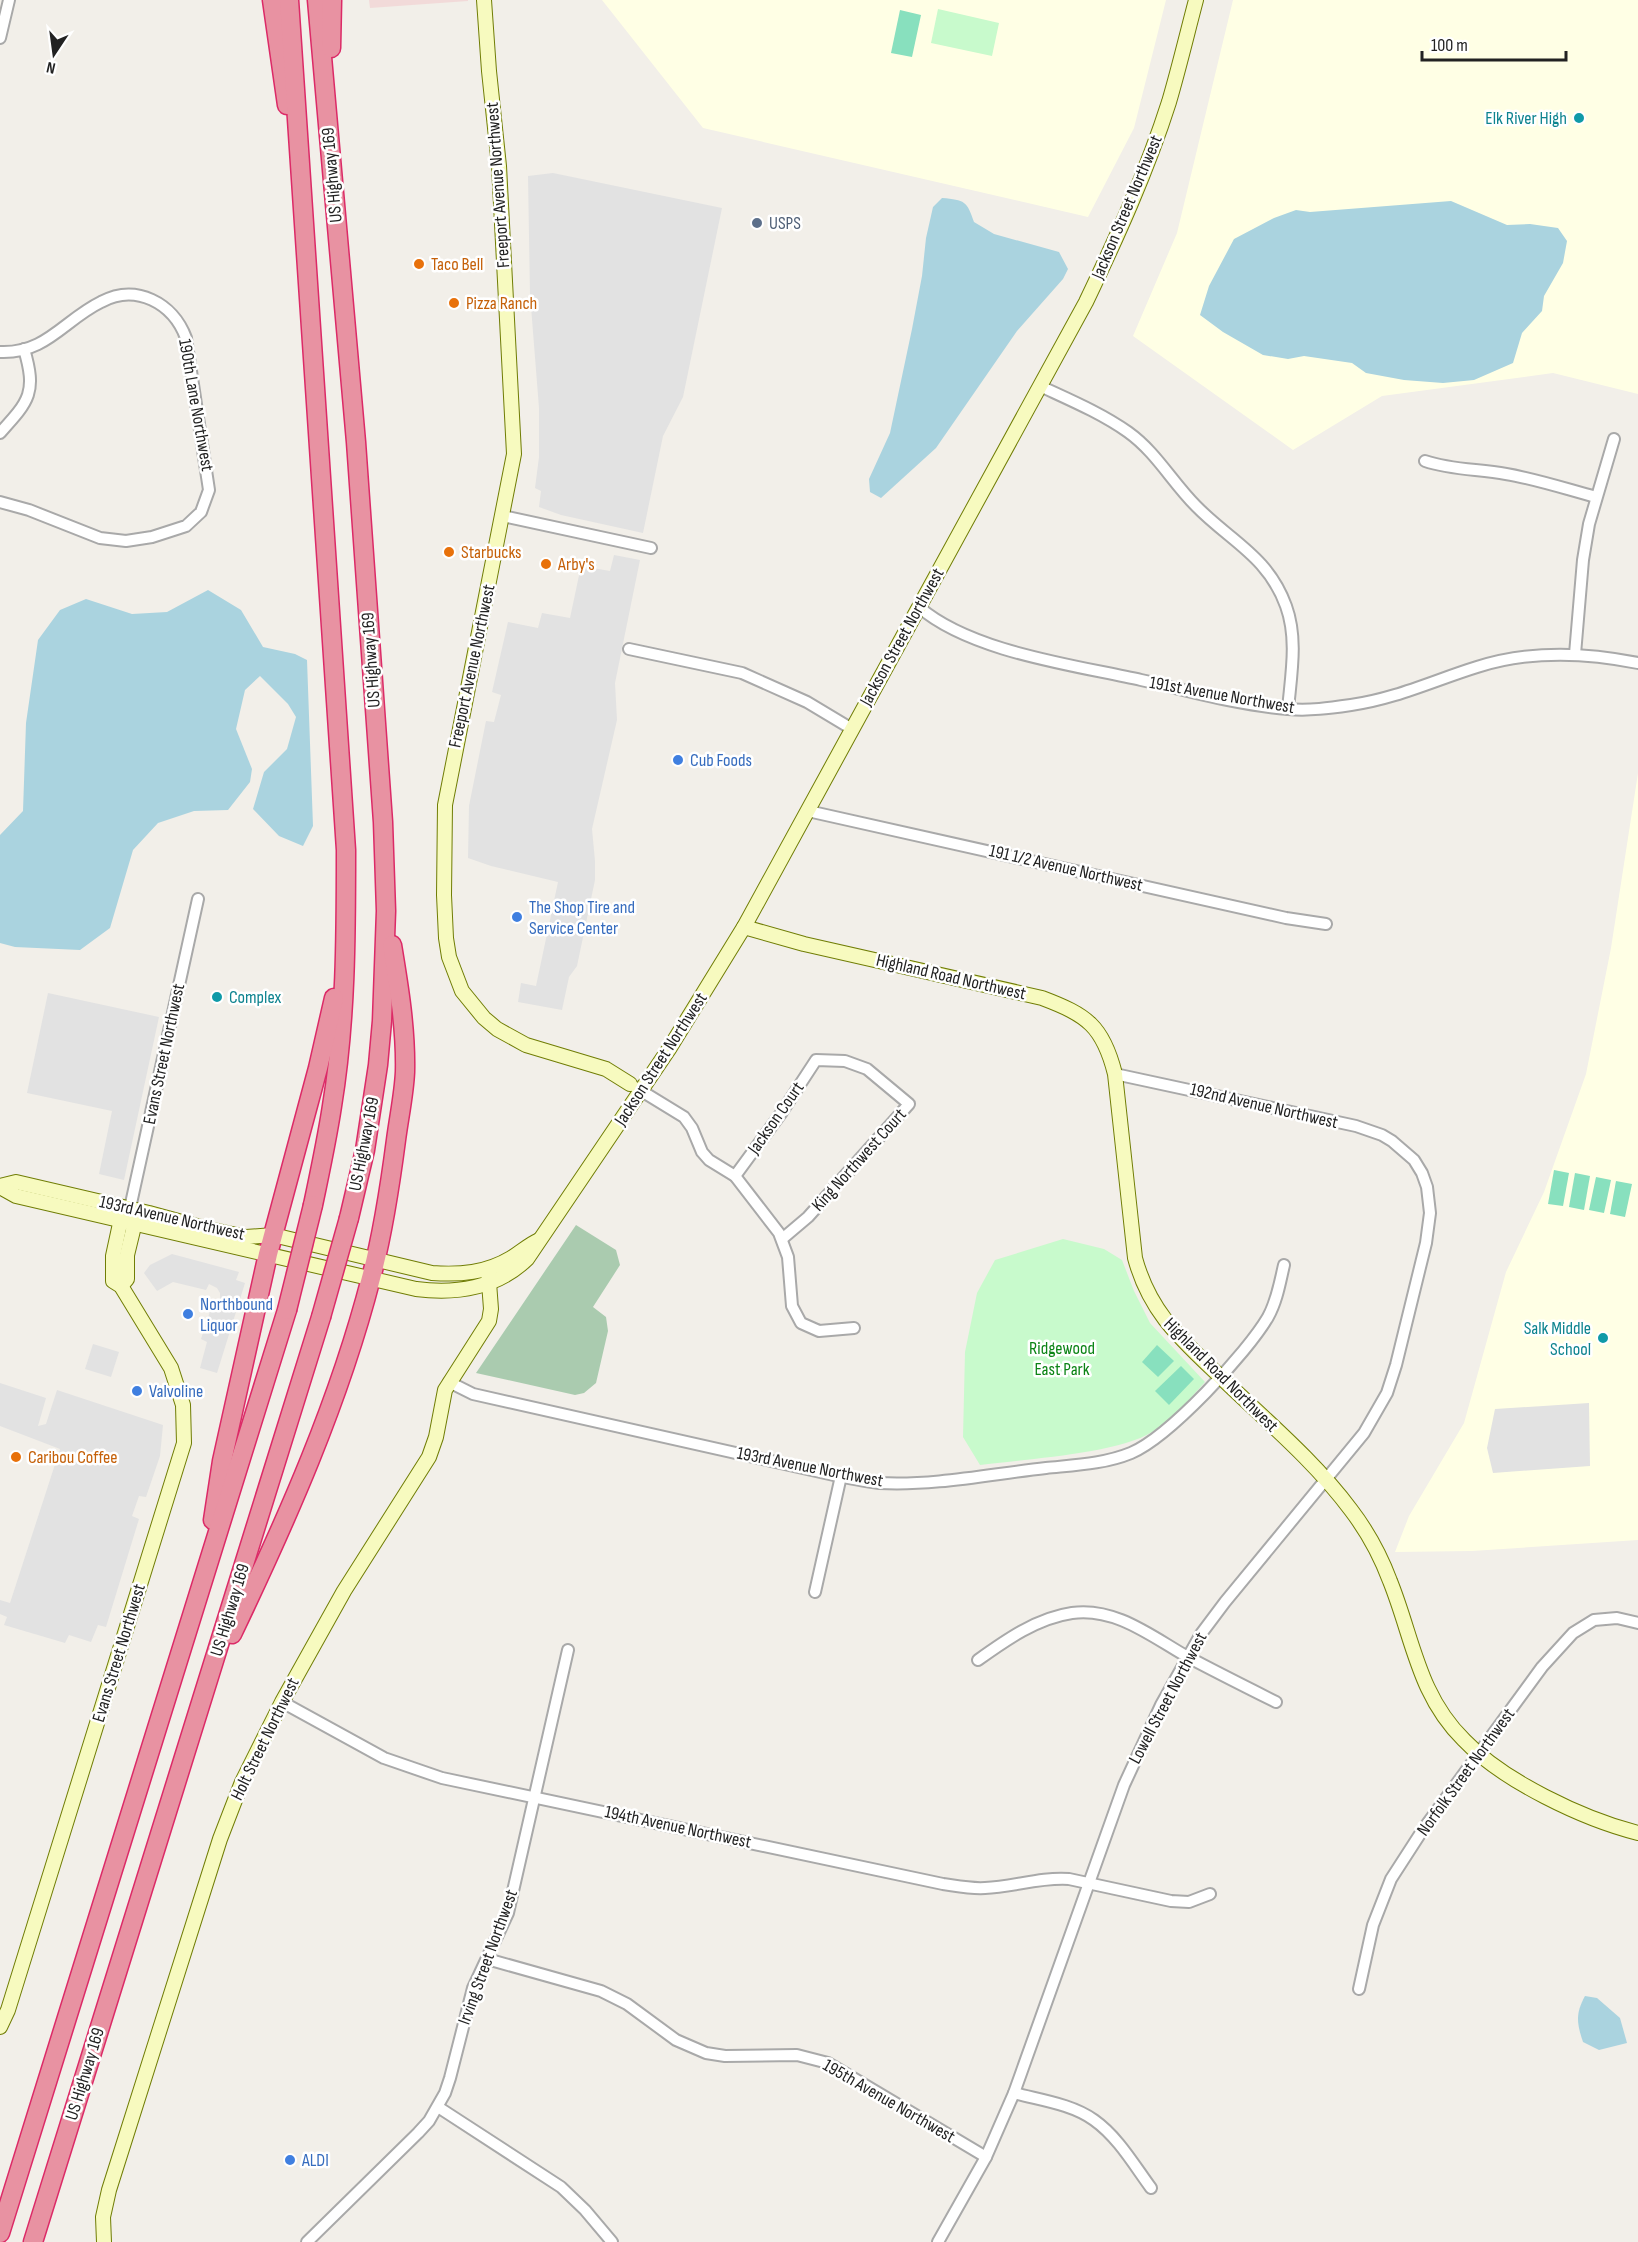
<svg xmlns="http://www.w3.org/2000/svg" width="1638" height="2242" font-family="'Sofia Sans Condensed',sans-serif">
  <rect width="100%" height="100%" fill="#f2efe9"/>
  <polygon fill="#f2dad9" points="369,0 468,0 468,1 370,8"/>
  <g fill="#ffffe5">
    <polygon points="602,0 1166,0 1134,128 1088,217 703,128"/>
    <polygon points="1233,0 1638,0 1638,394 1553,373 1382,396 1293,450 1133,336 1177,233"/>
    <polygon points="1638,773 1638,1540 1472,1551 1395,1552 1409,1516 1464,1423 1506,1272 1544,1192 1586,1074 1611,948"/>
  </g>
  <polygon fill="#aacbaf" points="576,1225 616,1250 620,1265 593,1307 606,1317 608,1331 596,1383 584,1393 575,1395 476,1373"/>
  <g fill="#c8facc">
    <polygon points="938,9 999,23 992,56 931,43"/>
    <path d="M1063 1239 1104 1249 1122 1260 1134 1291 1150 1323 1205 1382C1189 1400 1173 1419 1152 1432 1117 1454 1024 1459 980 1465L963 1437 965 1352 977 1293 995 1260Z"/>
  </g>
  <g fill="#88e0be">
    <polygon points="900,10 921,15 912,57 891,53"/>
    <polygon points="1554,1170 1569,1173 1563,1206 1548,1204"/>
    <polygon points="1575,1173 1590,1176 1584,1210 1569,1207"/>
    <polygon points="1596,1177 1611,1180 1604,1213 1589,1210"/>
    <polygon points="1616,1181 1632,1184 1625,1217 1610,1214"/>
    <polygon points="1157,1345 1174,1361 1158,1377 1142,1362"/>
    <polygon points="1181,1366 1194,1379 1169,1405 1155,1391"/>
  </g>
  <g fill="#e2e2e2">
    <polygon points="553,173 722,208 683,397 663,436 643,533 561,515 539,507 541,491 535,488 539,457 539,408 530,294 528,176"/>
    <polygon points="614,555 640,560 615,683 617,720 592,829 595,861 595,880 577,966 569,977 562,1010 518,1002 521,983 536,986 558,882 491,866 468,858 469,806 486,721 494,722 501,695 492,692 508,622 538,628 542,613 570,618 581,566 610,571"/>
    <polygon points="48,993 159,1017 124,1180 99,1174 112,1111 27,1093"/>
    <polygon points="172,1254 239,1272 236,1280 245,1283 217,1373 200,1368 207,1342 201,1339 213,1302 220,1303 220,1293 217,1288 209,1284 206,1290 173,1282 157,1291 144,1273 150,1265"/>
    <polygon points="93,1344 119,1352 111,1377 85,1369"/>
    <polygon points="0,1383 46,1398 38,1426 46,1424 57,1390 163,1425 160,1456 146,1497 139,1496 132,1516 139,1519 106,1627 98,1625 91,1642 69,1635 65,1643 4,1625 7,1617 0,1614 0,1600 10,1603 60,1449 0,1426"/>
    <polygon points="1589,1403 1590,1466 1493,1473 1487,1448 1495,1409"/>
  </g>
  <g fill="#aad3df">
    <path d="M942 198C965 200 967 201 974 222L994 234 1059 252 1068 269 1063 279 1017 331 936 448 881 498 870 492 869 479 890 433 912 329 922 276 926 238 933 207Z"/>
    <polygon points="1451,201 1507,225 1530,224 1558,228 1567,241 1563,263 1544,296 1542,311 1522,333 1513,363 1474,380 1443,383 1404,380 1366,373 1352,363 1304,356 1288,359 1263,355 1223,332 1200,315 1209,286 1234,239 1274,218 1296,210 1310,212"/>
    <polygon points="208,590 241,610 263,647 295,654 307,660 313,826 303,846 279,836 253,809 264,772 287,749 296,717 288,704 260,676 245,690 236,729 252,769 250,782 228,810 194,811 158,823 133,850 110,928 80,950 15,947 0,943 0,835 23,811 26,723 38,640 60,610 86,599 132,614 167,612"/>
    <path d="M1585 1996 1597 1998 1620 2018 1627 2043 1599 2050 1583 2042C1577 2024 1575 2014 1585 1996Z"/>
  </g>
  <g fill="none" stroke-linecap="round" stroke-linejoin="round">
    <defs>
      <g id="street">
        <polyline points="0,38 9,0"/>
        <path d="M0 352C46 354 64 320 101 302 136 283 173 303 186 338L209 490 201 512 186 526 152 537 126 541 100 538 29 510 0 502"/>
        <path d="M1040 386C1070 400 1101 413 1128 432 1156 452 1172 482 1196 506 1230 541 1268 556 1286 606 1298 639 1291 675 1288 709"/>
        <path d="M0 433C29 401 37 393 24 349"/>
        <path d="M1425 461C1451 470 1479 469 1506 474 1536 479 1566 489 1596 497"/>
        <polyline points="503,516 651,548"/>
        <path d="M919 607C971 652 1074 665 1141 680 1189 691 1238 705 1288 709 1309 711 1330 708 1351 705 1395 699 1435 680 1477 667 1530 650 1584 652 1638 663"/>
        <polyline points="629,649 742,673 807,702 852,729"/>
        <polyline points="1575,654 1583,560 1589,524 1614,439"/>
        <polyline points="808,811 1286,918 1326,924"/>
        <polyline points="635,1087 684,1117 692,1128 702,1152 709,1160 735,1176 779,1233 788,1257 792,1306 801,1323 819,1331 854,1328"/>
        <polyline points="735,1176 782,1112 816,1060 845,1061 867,1069 909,1104 808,1217 782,1239"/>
        <polyline points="130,1208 198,899"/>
        <path d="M449 1382 473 1394 825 1473C843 1477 861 1481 879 1483 935 1486 991 1474 1046 1468 1075 1465 1104 1464 1131 1453 1169 1437 1247 1353 1268 1317 1277 1301 1280 1282 1284 1265"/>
        <polyline points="815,1592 841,1476"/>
        <path d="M978 1660C1006 1640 1037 1618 1072 1613 1115 1607 1151 1636 1186 1656 1216 1672 1246 1687 1276 1702"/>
        <path d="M282 1702 384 1758 442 1778 943 1884C957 1886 971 1889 985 1888 1014 1887 1039 1877 1069 1879L1171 1901 1189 1902 1210 1894"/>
        <polyline points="487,1959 601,1991 627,2004 676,2040 706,2053 725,2056 797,2055 828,2063 986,2157"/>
        <polyline points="1359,1989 1373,1925 1391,1879 1422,1831 1542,1667 1573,1633 1594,1620 1617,1618 1638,1623"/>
        <path d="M1014 2093C1040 2100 1072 2104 1094 2120 1118 2137 1134 2165 1151 2188"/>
        <polyline points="438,2107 561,2187 585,2210 612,2242"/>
        <polyline points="307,2242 418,2133 429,2121 445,2093 450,2078 473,1988 508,1913 568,1650"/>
        <polyline points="938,2242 986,2157 1014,2093 1124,1785 1161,1705 1201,1634 1225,1602 1364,1433 1387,1393 1396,1365 1426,1243 1430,1213 1427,1187 1422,1173 1414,1160 1392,1141 1382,1135 1356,1126 1115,1074"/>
      </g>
      <g id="secondary">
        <polyline points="484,0 489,71 499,166 514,454 445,805 444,895 446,938 449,957 462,991 484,1018 497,1029 526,1045 606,1069 630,1084"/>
        <path d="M744 927 804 944 1042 998C1087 1015 1103 1026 1115 1074L1135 1258C1151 1317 1186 1343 1228 1384 1270 1424 1316 1463 1351 1510 1367 1531 1381 1557 1390 1581 1413 1638 1418 1695 1464 1740 1503 1781 1583 1819 1638 1833"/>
        <path d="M0 1186 16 1182 149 1213 204 1228 246 1237 273 1235 432 1273C460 1275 486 1273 511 1258 521 1252 528 1245 539 1240"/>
        <path d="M0 1187 16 1196 416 1289C456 1294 496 1289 527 1259L669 1049 744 927 1086 302C1117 237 1147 171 1169 102 1179 68 1187 34 1196 0"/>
        <polyline points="121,1286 127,1279 127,1255 135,1222 132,1214"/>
        <polyline points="0,2027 8,2010 184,1443 183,1405 171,1368 121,1286 113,1281 113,1256 121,1219 130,1208"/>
        <polyline points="104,2242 103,2217 109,2190 220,1839 242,1782 282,1702 344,1591 429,1457 436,1437 445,1390 489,1321 491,1309 488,1269"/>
      </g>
      <g id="highway">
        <polyline points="272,0 287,105"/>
        <path d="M289 0 346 850C346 935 346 1021 332 1106 327 1139 320 1172 313 1205"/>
        <polyline points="317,0 356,442 383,822 386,911 382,1021 378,1065 365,1150 349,1218"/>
        <polyline points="331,48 332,0"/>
        <polyline points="213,1520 222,1461 268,1254 318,1068 334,998"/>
        <path d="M232 1634C287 1519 339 1402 371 1278 383 1233 390 1186 396 1140 399 1117 404 1094 405 1072 406 1030 399 987 392 945"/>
        <polyline points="0,2233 287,1310"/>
        <polyline points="33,2242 321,1317"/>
      </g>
    </defs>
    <use href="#street" stroke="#a9a9a9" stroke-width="14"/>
    <use href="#secondary" stroke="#707d05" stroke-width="16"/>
    <use href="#highway" stroke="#dc2a67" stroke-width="21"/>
    <use href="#street" stroke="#fff" stroke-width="10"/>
    <use href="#secondary" stroke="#f7fabf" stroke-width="14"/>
    <use href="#highway" stroke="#e892a2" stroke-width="18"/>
    <defs>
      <g id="highway-bridge">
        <polyline points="287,1310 313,1205"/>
        <polyline points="321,1317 349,1218"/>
      </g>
    </defs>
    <use href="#highway-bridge" stroke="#dc2a67" stroke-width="21" stroke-linecap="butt"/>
    <use href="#highway-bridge" stroke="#e892a2" stroke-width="18"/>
  </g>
  <g fill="#0f9aa8" stroke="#fff" stroke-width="2">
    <circle cx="1579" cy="118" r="6"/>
    <circle cx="217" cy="997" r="6"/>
    <circle cx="1603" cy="1338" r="6"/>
  </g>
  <circle fill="#5c6f8a" stroke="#fff" stroke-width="2" cx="757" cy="223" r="6"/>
  <g fill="#e8710a" stroke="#fff" stroke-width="2">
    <circle cx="419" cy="264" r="6"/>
    <circle cx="454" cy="303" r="6"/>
    <circle cx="449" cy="552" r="6"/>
    <circle cx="546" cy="564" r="6"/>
    <circle cx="16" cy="1457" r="6"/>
  </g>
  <g fill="#3f7fe0" stroke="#fff" stroke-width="2">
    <circle cx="678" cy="760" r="6"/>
    <circle cx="517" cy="917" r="6"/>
    <circle cx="188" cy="1314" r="6"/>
    <circle cx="137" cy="1391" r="6"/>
    <circle cx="290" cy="2160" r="6"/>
  </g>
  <g text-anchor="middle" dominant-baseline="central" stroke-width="5" stroke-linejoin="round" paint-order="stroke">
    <g font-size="18" fill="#0d838f" stroke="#fff" text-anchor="end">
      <text x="1567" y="118">Elk River High</text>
      <text x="229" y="997" text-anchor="start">Complex</text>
      <text x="1591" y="1328">Salk Middle<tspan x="1591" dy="21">School</tspan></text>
    </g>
    <g font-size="18" fill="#222" stroke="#fff">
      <text transform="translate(332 175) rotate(-95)">US Highway 169</text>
      <text transform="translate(498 185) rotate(-94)">Freeport Avenue Northwest</text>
      <text transform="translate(1127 207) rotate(-67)">Jackson Street Northwest</text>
      <text transform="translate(196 405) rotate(80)">190th Lane Northwest</text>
      <text transform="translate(902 637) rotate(-61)">Jackson Street Northwest</text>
      <text transform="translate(371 660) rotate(-94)">US Highway 169</text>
      <text transform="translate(472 666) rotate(-78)">Freeport Avenue Northwest</text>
      <text transform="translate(1222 695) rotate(10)">191st Avenue Northwest</text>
      <text transform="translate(1066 868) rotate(13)">191 1/2 Avenue Northwest</text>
      <text transform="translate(951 977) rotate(13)">Highland Road Northwest</text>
      <text transform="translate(164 1054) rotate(-78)">Evans Street Northwest</text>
      <text transform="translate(661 1059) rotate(-57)">Jackson Street Northwest</text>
      <text transform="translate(1264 1106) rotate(13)">192nd Avenue Northwest</text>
      <text transform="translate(776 1118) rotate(-55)">Jackson Court</text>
      <text transform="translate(364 1144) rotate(-79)">US Highway 169</text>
      <text transform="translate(859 1160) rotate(-48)">King Northwest Court</text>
      <text transform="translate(172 1218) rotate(13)">193rd Avenue Northwest</text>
      <text transform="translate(1221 1375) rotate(45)">Highland Road Northwest</text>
      <text transform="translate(810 1467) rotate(11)">193rd Avenue Northwest</text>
      <text transform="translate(230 1610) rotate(-73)">US Highway 169</text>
      <text transform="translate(119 1653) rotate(-73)">Evans Street Northwest</text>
      <text transform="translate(1168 1698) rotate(-62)">Lowell Street Northwest</text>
      <text transform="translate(265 1739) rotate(-64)">Holt Street Northwest</text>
      <text transform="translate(1466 1772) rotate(-54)">Norfolk Street Northwest</text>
      <text transform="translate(678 1827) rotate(12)">194th Avenue Northwest</text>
      <text transform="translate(488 1957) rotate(-70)">Irving Street Northwest</text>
      <text transform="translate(85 2074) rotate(-73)">US Highway 169</text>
      <text transform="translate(889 2101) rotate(30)">195th Avenue Northwest</text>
    </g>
    <g font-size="18" fill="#4e5e75" stroke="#fff" text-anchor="start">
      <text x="769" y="223">USPS</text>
    </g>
    <g font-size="18" fill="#c56008" stroke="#fff" text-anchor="start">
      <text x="431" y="264">Taco Bell</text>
      <text x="466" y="303">Pizza Ranch</text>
      <text x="461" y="552">Starbucks</text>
      <text x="558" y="564">Arby's</text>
      <text x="28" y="1457">Caribou Coffee</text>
    </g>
    <g font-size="18" fill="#366cbe" stroke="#fff" text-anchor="start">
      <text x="690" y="760">Cub Foods</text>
      <text x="529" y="907">The Shop Tire and<tspan x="529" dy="21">Service Center</tspan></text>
      <text x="200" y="1304">Northbound<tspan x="200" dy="21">Liquor</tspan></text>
      <text x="149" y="1391">Valvoline</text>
      <text x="302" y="2160">ALDI</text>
    </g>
    <g font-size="18" fill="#0c8416" stroke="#fff">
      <text x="1062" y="1348">Ridgewood<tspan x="1062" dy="21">East Park</tspan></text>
    </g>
  </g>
  <g transform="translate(54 54) rotate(193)" stroke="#ffffff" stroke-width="4.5" paint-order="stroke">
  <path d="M0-4.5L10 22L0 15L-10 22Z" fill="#222222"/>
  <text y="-9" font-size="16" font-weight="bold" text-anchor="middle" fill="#222222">N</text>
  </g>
  <path d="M1422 51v9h144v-9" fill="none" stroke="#222222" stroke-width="3"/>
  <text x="1431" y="51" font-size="18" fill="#222222" stroke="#ffffff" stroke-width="4.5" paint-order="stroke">100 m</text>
</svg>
